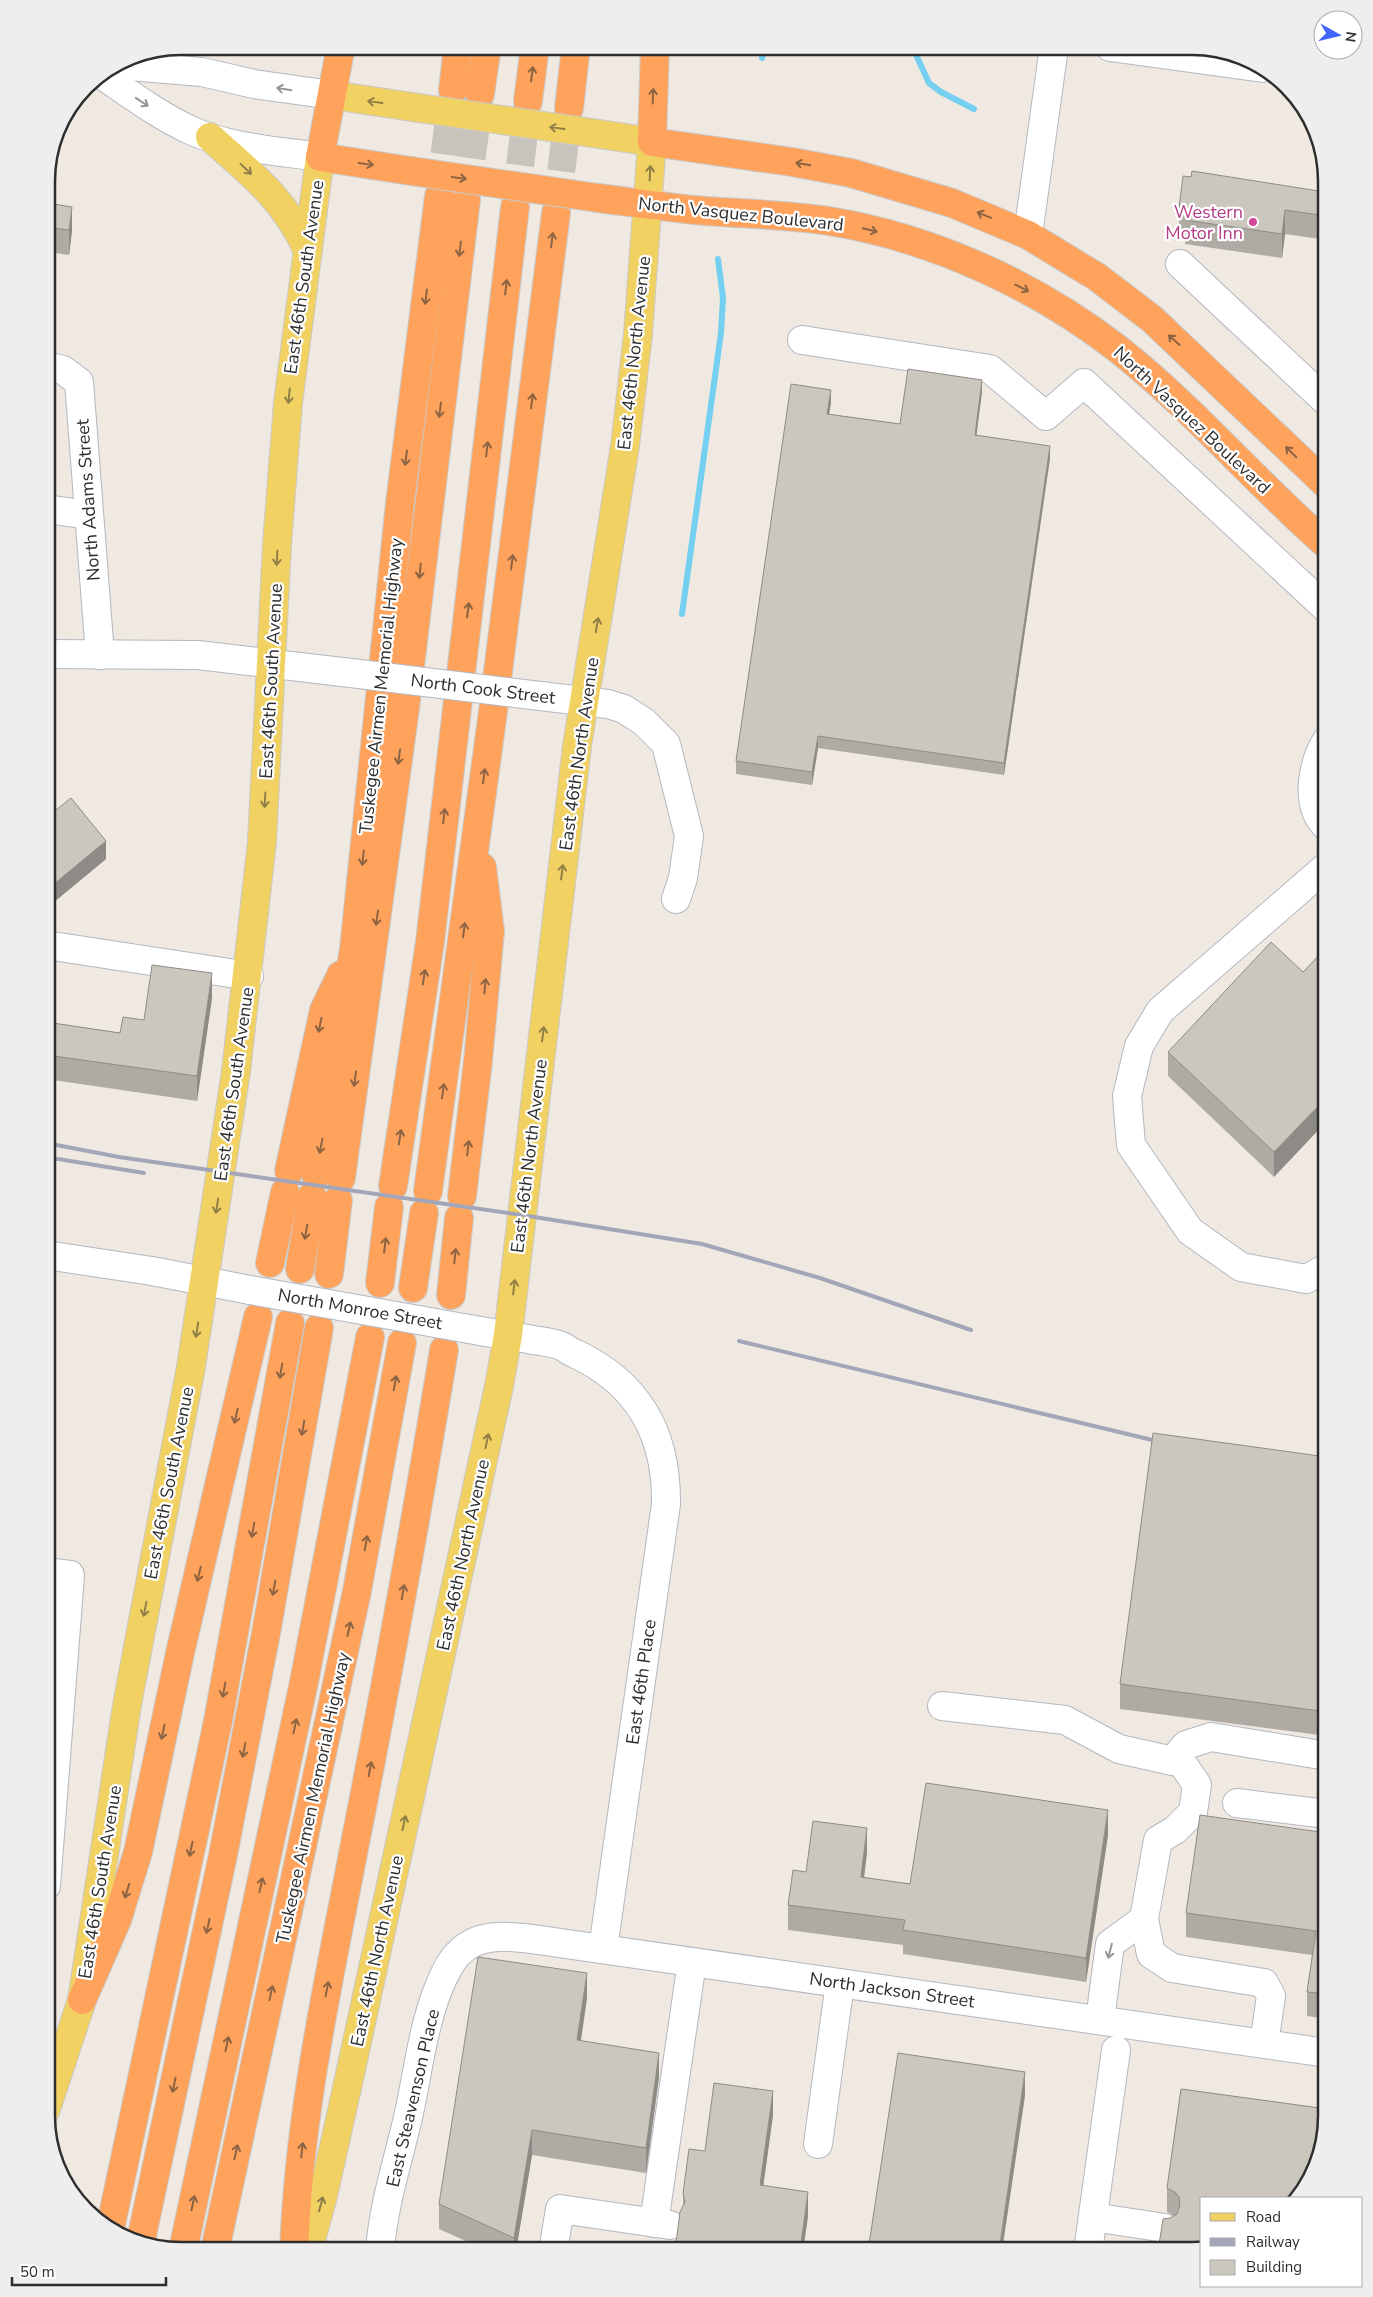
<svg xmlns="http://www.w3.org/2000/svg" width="1373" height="2297" font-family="'Nunito Sans',sans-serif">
  <rect width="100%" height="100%" fill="#efe9e1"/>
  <path fill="#b6e59e" d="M219 46H288C266 60 241 53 219 46Z"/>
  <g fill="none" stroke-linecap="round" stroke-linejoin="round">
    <g stroke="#75cff0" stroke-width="6">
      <polyline points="912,46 929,83 941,92 974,109"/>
      <polyline points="762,58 764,46"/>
      <polyline points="682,614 721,333 723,298 718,259"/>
    </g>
    <g stroke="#c8c4bd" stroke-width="28" stroke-dasharray="28 14" stroke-linecap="butt">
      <polyline points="439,196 453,90"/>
      <polyline points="466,200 480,94"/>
      <polyline points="515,207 528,101"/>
      <polyline points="556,213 569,108"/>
    </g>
    <defs>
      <g id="minor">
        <polyline points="1110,47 1263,68"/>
        <polyline points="117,65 202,72 254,84 332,95"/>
        <path d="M102 75C130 94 158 115 190 130 229 148 278 151 320 157"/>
        <polyline points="1028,235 1054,47"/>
        <polyline points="1180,264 1327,402"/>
        <polyline points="802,340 990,369 1046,416 1084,383 1327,609"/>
        <polyline points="46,366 63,370 79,382 100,655"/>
        <polyline points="46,509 89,515"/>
        <polyline points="46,654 198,655 351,673"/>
        <polyline points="540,696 608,704 624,709 644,722 666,744 689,836 683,878 676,899"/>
        <path d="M1327 827C1304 806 1312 764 1327 740"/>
        <polyline points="46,945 249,976"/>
        <polyline points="46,1255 152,1271 250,1290"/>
        <polyline points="1327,1268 1306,1279 1241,1267 1190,1231 1131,1145 1127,1096 1139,1046 1160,1011 1327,866"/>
        <path d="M469 1329C490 1333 512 1336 533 1340 541 1341 551 1342 559 1345 565 1347 570 1352 576 1354 639 1384 667 1435 666 1504L603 1949"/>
        <polyline points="942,1706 1065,1720 1119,1749 1182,1763 1197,1785 1193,1812 1175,1830 1158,1840 1144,1919 1151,1954 1172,1968 1264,1983 1271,1996 1264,2044"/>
        <polyline points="1172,1761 1186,1745 1211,1737 1327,1756"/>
        <polyline points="1237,1803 1327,1814"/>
        <polyline points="46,1886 70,1575 46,1572"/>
        <polyline points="1100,2020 1110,1944 1144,1919"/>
        <polyline points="818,2144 840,1983"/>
        <polyline points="1093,2217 1165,2228"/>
        <polyline points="654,2223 692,1962"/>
        <path d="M380 2251C383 2205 399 2158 409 2113 418 2072 423 2026 439 1987 444 1975 450 1961 460 1952 479 1933 508 1936 532 1939L1327 2053"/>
        <polyline points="553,2251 560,2209 670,2225"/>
        <polyline points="1088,2251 1116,2050"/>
      </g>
      <g id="major">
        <polyline points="332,95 419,108"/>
        <path d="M210 137C251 174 283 197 307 249"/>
        <polyline points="46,2109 82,2000 127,1705 191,1367 236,1071 262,842 277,544 288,403 320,157"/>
        <polyline points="308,2251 323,2196 347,2088 499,1386 508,1335 577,746 625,446 638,334 652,142 606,135"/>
      </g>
      <g id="highway">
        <polyline points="341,46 320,157 411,171"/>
        <polyline points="655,46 652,142 792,162 851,173 952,203 1028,235 1097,277 1152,319 1327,485"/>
        <polyline points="453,90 458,46"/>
        <polyline points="480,94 487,46"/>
        <polyline points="528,101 535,46"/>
        <polyline points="569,108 576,46"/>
        <path d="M598 198C630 202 662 207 694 210 739 214 784 214 829 221 933 238 1035 285 1118 349 1193 408 1255 482 1327 545"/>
        <polyline points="289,1171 324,1010 341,975"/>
        <polyline points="316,1175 354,949 400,503 439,196"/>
        <polyline points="341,1178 405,708 466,200"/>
        <polyline points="393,1186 430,942 515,207"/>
        <polyline points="428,1191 492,719 556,213"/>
        <polyline points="462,1196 478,1061 490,931 482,867"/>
        <polyline points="270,1263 285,1192"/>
        <polyline points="300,1269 312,1196"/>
        <polyline points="329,1274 338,1200"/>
        <polyline points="380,1283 389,1207"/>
        <polyline points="413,1288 424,1213"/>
        <polyline points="451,1295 459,1218"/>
        <polyline points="82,2000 117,1920 138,1852 180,1653 258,1317"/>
        <polyline points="110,2229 218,1721 290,1323"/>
        <polyline points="141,2240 223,1855 266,1633 319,1328"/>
        <polyline points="183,2250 304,1682 370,1337"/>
        <polyline points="215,2250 357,1591 402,1343"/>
        <path d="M294 2251C299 2111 330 1975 356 1838 388 1676 417 1513 444 1350"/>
      </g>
    </defs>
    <use href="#minor" stroke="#b4b7c1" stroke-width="30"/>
    <use href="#major" stroke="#c9c9c9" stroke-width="30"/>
    <use href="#highway" stroke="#c9c9c9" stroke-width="30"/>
    <use href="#minor" stroke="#fff" stroke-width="28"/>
    <use href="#major" stroke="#f2d163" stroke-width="28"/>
    <use href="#highway" stroke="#ffa35c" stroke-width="28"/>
    <g stroke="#a3a6b8" stroke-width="4">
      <polyline points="46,1143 119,1157 522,1215 702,1244 820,1278 971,1330"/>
      <polyline points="46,1157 144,1173"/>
      <polyline points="739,1341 1165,1443"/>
    </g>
    <defs>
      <g id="minor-bridge">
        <polyline points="351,673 540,696"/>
        <polyline points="250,1290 469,1329"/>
      </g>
      <polyline id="major-bridge" points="419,108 606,135"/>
      <polyline id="highway-bridge" points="411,171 598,198"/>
    </defs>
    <use href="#minor-bridge" stroke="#b4b7c1" stroke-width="30" stroke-linecap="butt"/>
    <use href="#major-bridge" stroke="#c9c9c9" stroke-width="30" stroke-linecap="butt"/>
    <use href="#highway-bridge" stroke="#c9c9c9" stroke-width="30" stroke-linecap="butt"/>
    <use href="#minor-bridge" stroke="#fff" stroke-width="28"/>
    <use href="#major-bridge" stroke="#f2d163" stroke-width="28"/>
    <use href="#highway-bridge" stroke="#ffa35c" stroke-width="28"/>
  </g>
  <g fill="#afaba4">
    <polygon points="1191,177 1325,192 1327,191 1327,240 1285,234 1282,258 1185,244 1185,234 1179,233 1179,208"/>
    <polygon points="47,203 72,231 69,255 47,252"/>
    <polygon points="982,392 976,435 1050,458 1004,775 818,748 812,785 736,774 736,761 831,403 829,414 900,424"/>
    <polygon points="46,818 106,859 48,907 46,905"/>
    <polygon points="1303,972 1274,1177 1168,1076 1168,1052"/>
    <polygon points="212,998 197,1101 46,1079 46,1022 120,1033 144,1020"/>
    <polygon points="1327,1457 1327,1736 1120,1709 1120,1684"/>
    <polygon points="1327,1833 1327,2019 1307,2016 1307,1992 1312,1955 1186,1937 1186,1913"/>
    <polygon points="1108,1835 1086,1982 903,1954 903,1945 788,1930 788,1905 806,1872 867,1852 864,1878 910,1884"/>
    <polygon points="587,1998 581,2041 659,2077 646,2173 532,2155 516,2251 488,2251 439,2229 439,2204"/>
    <polygon points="1181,2089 1327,2109 1327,2116 1304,2190 1295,2198 1202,2198 1202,2248 1192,2251 1158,2251 1163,2219 1170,2218 1174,2216 1167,2212 1167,2188"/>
    <polygon points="773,2115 763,2186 808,2216 803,2251 675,2251 683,2207 683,2193 705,2151"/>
  </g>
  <g fill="#8e8b86">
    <polygon points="72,207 72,231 69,255 69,230"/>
    <polygon points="1285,210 1285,234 1282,258 1282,234"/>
    <polygon points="982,380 982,392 975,447 975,435"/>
    <polygon points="831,390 831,403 827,426 827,414"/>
    <polygon points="1050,446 1050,458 1004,775 1004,763"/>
    <polygon points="818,736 818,748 812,785 812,772"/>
    <polygon points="106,841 106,859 48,907 48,889"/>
    <polygon points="212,973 212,998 197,1101 197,1076"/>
    <polygon points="1327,1097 1327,1121 1274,1177 1274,1152"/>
    <polygon points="1108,1810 1108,1835 1086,1982 1086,1958"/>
    <polygon points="867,1828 867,1852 861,1902 861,1877"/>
    <polygon points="587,1973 587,1998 577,2064 577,2040"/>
    <polygon points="659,2053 659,2077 646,2173 646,2148"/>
    <polygon points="1025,2072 1025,2096 1002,2251 999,2251"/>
    <polygon points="773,2091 773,2115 760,2210 760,2185"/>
    <polygon points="532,2130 532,2155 516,2251 514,2251 514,2238"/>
    <polygon points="808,2192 808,2216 803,2251 800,2251"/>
  </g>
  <g fill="#cbc7bf" stroke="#8e8b86">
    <polygon points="1192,171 1325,192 1327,191 1327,216 1285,210 1282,234 1185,220 1187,209 1179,208 1183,176 1191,177"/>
    <polygon points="47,203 72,207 69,230 47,227"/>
    <polygon points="908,369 982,380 975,435 1050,446 1004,763 818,736 812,772 736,761 791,384 831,390 827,414 900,424"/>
    <polygon points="71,798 106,841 48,889 46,887 46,818"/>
    <polygon points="1271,942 1303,972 1327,947 1327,1097 1274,1152 1168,1052"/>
    <polygon points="152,965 212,973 197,1076 46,1055 46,1022 120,1033 123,1017 144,1020"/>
    <polygon points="1153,1433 1327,1457 1327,1712 1120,1684"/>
    <polygon points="926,1783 1108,1810 1086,1958 903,1930 905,1920 788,1905 793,1870 806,1872 813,1821 867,1828 861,1877 910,1884"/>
    <polygon points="1200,1815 1327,1833 1327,1994 1307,1992 1316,1931 1186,1913"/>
    <polygon points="478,1957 587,1973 577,2040 659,2053 646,2148 532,2130 514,2238 439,2204"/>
    <polygon points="898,2053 1025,2072 999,2251 868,2251"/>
    <polygon points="714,2083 773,2091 760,2185 808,2192 800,2251 675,2251 680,2212 685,2202 683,2193 689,2149 705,2151"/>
    <polygon points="1181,2089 1327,2109 1327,2116 1304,2190 1295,2198 1202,2198 1202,2248 1192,2251 1158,2251 1163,2219 1170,2218 1177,2214 1180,2205 1179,2197 1175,2192 1167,2188"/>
  </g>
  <defs><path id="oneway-shaft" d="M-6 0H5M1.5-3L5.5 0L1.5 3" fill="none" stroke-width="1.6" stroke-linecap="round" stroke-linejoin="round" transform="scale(1.25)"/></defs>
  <g stroke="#8c6343">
    <use href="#oneway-shaft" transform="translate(532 74) rotate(-83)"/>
    <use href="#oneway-shaft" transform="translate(653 96) rotate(-88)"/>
    <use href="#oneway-shaft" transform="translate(366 164) rotate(8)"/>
    <use href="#oneway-shaft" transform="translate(803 164) rotate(-170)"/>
    <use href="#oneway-shaft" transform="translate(459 178) rotate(8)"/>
    <use href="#oneway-shaft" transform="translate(984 215) rotate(-157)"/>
    <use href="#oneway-shaft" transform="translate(870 230) rotate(14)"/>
    <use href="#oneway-shaft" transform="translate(552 240) rotate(-83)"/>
    <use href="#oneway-shaft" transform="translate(460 249) rotate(97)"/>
    <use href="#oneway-shaft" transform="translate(506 287) rotate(-83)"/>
    <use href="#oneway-shaft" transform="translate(1022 288) rotate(27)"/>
    <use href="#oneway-shaft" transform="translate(426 297) rotate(97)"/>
    <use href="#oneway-shaft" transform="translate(1174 340) rotate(-138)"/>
    <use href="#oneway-shaft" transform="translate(532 401) rotate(-83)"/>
    <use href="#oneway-shaft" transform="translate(440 410) rotate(97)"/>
    <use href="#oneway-shaft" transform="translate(487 449) rotate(-83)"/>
    <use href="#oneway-shaft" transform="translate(1291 452) rotate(-136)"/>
    <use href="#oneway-shaft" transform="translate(406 458) rotate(97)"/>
    <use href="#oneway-shaft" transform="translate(512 562) rotate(-83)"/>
    <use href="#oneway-shaft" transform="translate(420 571) rotate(96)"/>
    <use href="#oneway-shaft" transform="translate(468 610) rotate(-83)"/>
    <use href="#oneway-shaft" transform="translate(399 757) rotate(98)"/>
    <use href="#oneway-shaft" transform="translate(484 776) rotate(-82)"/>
    <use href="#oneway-shaft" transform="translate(444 816) rotate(-83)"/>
    <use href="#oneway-shaft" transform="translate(363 858) rotate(96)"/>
    <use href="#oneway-shaft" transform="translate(377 918) rotate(98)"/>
    <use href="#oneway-shaft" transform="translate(464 930) rotate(-83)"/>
    <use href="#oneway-shaft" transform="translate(424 977) rotate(-81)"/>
    <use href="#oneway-shaft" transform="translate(485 986) rotate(-85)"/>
    <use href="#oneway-shaft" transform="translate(320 1025) rotate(102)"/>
    <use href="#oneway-shaft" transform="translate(355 1079) rotate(98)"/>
    <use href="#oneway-shaft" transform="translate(443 1091) rotate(-82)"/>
    <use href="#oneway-shaft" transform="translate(400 1137) rotate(-81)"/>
    <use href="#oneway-shaft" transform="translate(321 1146) rotate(101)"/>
    <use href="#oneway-shaft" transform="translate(468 1148) rotate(-83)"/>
    <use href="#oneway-shaft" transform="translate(306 1232) rotate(100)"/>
    <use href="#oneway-shaft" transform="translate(385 1245) rotate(-83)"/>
    <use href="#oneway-shaft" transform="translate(455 1256) rotate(-84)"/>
    <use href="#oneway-shaft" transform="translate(281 1371) rotate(100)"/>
    <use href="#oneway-shaft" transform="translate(395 1383) rotate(-80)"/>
    <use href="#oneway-shaft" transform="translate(236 1416) rotate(103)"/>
    <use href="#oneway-shaft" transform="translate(303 1428) rotate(100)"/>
    <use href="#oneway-shaft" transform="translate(253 1530) rotate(100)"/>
    <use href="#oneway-shaft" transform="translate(366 1543) rotate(-80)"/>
    <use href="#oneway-shaft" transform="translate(199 1574) rotate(104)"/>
    <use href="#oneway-shaft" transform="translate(274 1588) rotate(100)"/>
    <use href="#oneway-shaft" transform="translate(403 1592) rotate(-80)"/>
    <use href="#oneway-shaft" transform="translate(349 1629) rotate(-77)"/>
    <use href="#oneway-shaft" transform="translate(224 1690) rotate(100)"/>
    <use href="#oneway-shaft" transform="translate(295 1726) rotate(-78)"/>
    <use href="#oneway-shaft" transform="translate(163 1732) rotate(102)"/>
    <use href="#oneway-shaft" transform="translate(244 1750) rotate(101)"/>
    <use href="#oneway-shaft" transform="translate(370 1769) rotate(-79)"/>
    <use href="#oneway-shaft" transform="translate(191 1849) rotate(102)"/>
    <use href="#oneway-shaft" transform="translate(261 1885) rotate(-78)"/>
    <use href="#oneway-shaft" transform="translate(127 1891) rotate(108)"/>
    <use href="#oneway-shaft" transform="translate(208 1926) rotate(102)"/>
    <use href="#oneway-shaft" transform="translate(327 1989) rotate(-79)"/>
    <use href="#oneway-shaft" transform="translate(271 1993) rotate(-78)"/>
    <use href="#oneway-shaft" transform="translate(227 2044) rotate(-78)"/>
    <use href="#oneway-shaft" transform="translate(174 2085) rotate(102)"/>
    <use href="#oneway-shaft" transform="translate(302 2150) rotate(-84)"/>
    <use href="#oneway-shaft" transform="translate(236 2152) rotate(-77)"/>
    <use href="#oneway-shaft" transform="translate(193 2203) rotate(-78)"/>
  </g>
  <g stroke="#969696">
    <use href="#oneway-shaft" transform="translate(284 89) rotate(-171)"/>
    <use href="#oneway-shaft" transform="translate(142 102) rotate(34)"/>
    <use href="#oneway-shaft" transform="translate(1110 1951) rotate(104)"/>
  </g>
  <g stroke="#908048">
    <use href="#oneway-shaft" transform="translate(375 102) rotate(-172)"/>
    <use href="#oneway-shaft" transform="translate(557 128) rotate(-172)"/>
    <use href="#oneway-shaft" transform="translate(246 169) rotate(43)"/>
    <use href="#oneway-shaft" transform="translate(650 173) rotate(-87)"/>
    <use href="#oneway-shaft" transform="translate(289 396) rotate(96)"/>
    <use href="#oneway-shaft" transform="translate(277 558) rotate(93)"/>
    <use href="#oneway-shaft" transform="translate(597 625) rotate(-80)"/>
    <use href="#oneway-shaft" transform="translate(265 800) rotate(93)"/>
    <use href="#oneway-shaft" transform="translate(562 872) rotate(-83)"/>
    <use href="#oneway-shaft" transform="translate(543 1034) rotate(-83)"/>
    <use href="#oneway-shaft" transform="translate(217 1206) rotate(99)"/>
    <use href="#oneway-shaft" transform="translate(514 1287) rotate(-83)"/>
    <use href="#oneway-shaft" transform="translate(197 1330) rotate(99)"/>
    <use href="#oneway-shaft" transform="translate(487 1441) rotate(-78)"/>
    <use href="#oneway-shaft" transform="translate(145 1609) rotate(101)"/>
    <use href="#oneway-shaft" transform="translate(404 1823) rotate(-78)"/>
    <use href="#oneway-shaft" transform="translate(321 2204) rotate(-75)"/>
  </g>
  <circle fill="#d1479c" stroke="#fff" stroke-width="2" cx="1253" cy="222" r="5"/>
  <g text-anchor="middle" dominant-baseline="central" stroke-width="4.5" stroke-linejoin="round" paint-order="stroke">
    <g font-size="18" fill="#b23c85" stroke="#fff" text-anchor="end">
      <text x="1243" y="212">Western<tspan x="1243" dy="21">Motor Inn</tspan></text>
    </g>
    <g font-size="18" fill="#2e2e2e" stroke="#fff">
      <text transform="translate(741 214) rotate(6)">North Vasquez Boulevard</text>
      <text transform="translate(304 277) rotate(-82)">East 46th South Avenue</text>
      <text transform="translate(634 353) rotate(-84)">East 46th North Avenue</text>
      <text transform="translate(1192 420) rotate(43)">North Vasquez Boulevard</text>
      <text transform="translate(88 500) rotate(-94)">North Adams Street</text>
      <text transform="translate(271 681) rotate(-87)">East 46th South Avenue</text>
      <text transform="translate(381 686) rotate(-84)">Tuskegee Airmen Memorial Highway</text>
      <text transform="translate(483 689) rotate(7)">North Cook Street</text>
      <text transform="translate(579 754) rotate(-82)">East 46th North Avenue</text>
      <text transform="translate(234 1084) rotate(-82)">East 46th South Avenue</text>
      <text transform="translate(529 1156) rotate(-83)">East 46th North Avenue</text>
      <text transform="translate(360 1309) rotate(10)">North Monroe Street</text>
      <text transform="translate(169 1483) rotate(-79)">East 46th South Avenue</text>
      <text transform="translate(463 1555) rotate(-78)">East 46th North Avenue</text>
      <text transform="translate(641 1682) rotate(-82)">East 46th Place</text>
      <text transform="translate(313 1798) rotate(-78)">Tuskegee Airmen Memorial Highway</text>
      <text transform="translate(100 1882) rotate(-81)">East 46th South Avenue</text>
      <text transform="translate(377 1951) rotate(-78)">East 46th North Avenue</text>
      <text transform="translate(892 1990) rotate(8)">North Jackson Street</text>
      <text transform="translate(413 2098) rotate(-77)">East Steavenson Place</text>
    </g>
  </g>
  <path d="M0 0H1373V2297H0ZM181 55H1192A126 126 0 0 1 1318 181V2116A126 126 0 0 1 1192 2242H181A126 126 0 0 1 55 2116V181A126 126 0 0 1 181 55Z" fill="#eee" fill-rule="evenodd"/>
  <path fill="none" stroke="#2e2e2e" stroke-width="2.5" d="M181 55H1192A126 126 0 0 1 1318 181V2116A126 126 0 0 1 1192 2242H181A126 126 0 0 1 55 2116V181A126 126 0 0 1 181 55Z"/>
  <rect x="1200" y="2197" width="162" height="90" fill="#ffffff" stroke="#ababab"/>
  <rect x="1210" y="2213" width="25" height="8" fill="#f2d163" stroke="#ababab"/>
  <text x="1246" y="2222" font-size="15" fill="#2e2e2e">Road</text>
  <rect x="1210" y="2238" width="25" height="8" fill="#a3a6b8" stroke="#ababab"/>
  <text x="1246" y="2247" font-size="15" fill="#2e2e2e">Railway</text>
  <rect x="1210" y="2260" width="25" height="15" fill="#cbc7bf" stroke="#ababab"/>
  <text x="1246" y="2272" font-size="15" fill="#2e2e2e">Building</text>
  <g transform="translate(1338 35) rotate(98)"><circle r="24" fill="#ffffff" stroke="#ababab"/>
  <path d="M0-4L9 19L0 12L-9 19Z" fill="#4264fb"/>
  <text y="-8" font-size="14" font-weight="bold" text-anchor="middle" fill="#2e2e2e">N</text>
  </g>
  <path d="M12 2277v8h154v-8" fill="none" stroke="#2e2e2e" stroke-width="2.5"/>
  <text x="20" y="2277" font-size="15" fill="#2e2e2e" stroke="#ffffff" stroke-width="4" paint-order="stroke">50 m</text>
</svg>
